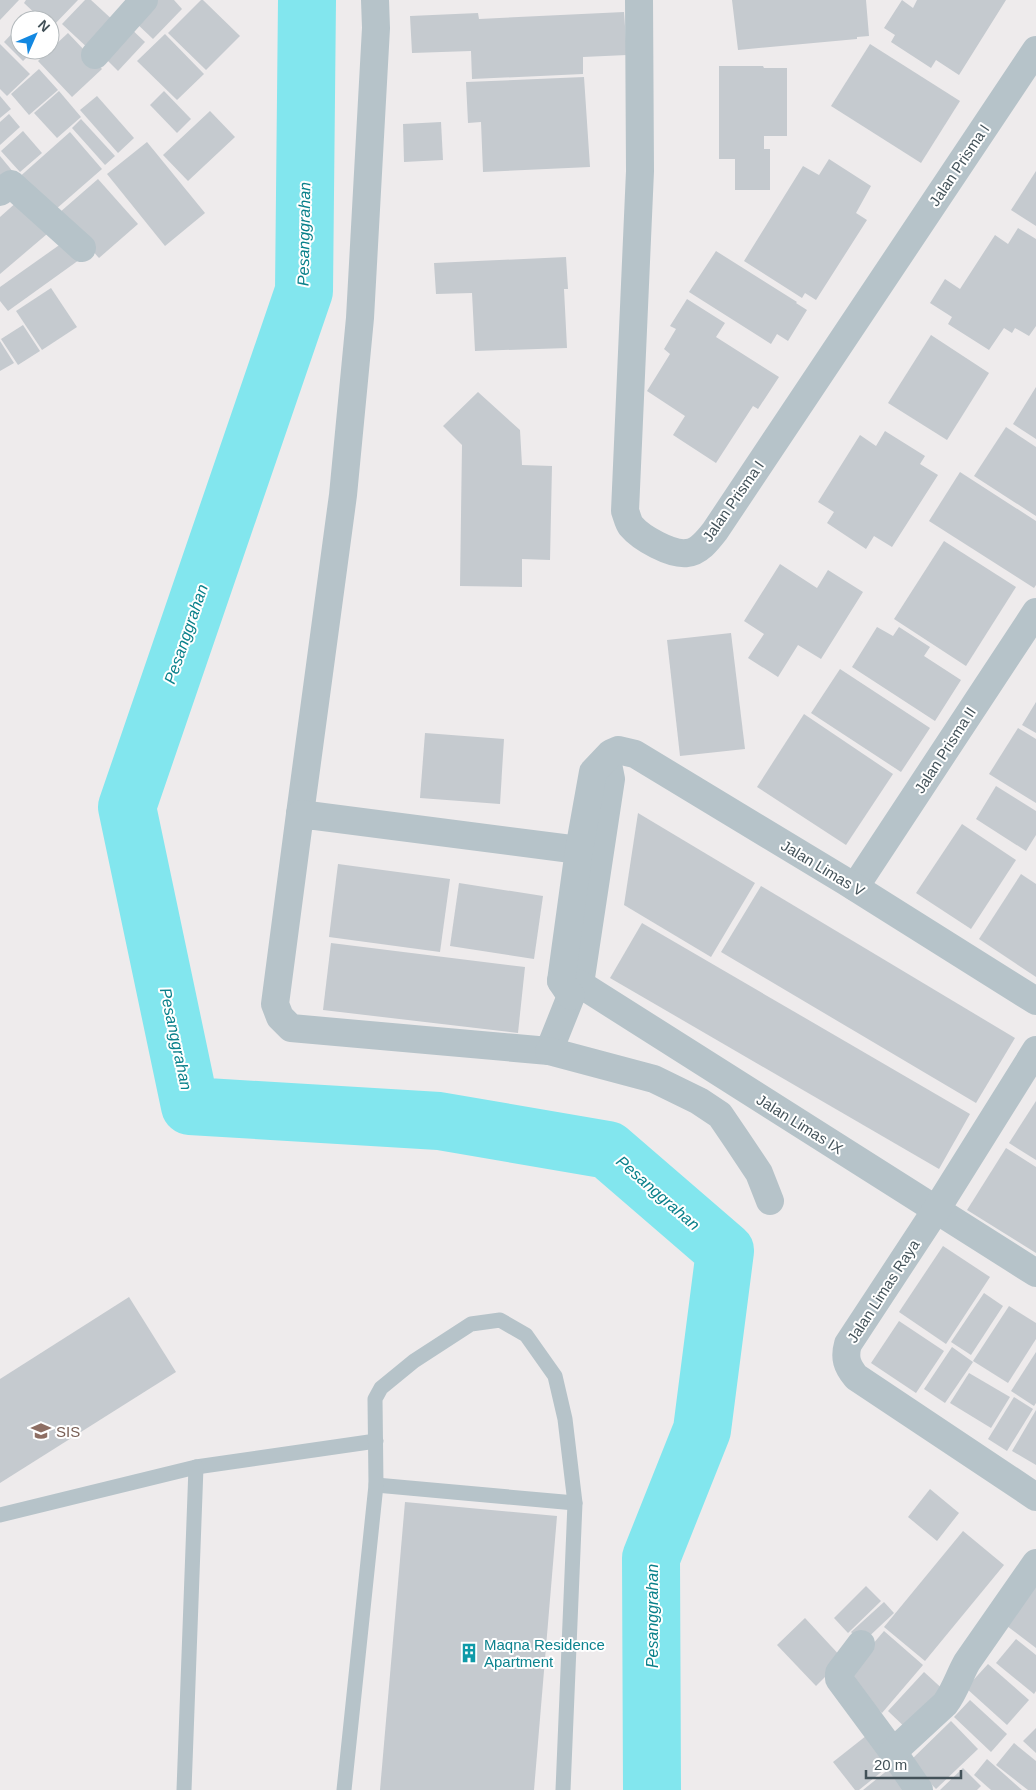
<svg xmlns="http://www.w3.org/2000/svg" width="1036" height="1790" font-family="Arial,sans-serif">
  <rect width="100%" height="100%" fill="#eeebec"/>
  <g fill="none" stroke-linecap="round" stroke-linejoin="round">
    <polyline stroke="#82e6ee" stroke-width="58" points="307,0 304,291 127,807 190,1106 439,1121 608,1150 725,1251 702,1430 651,1558 652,1790"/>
  </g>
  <g fill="#c5cacf">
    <polygon points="0,0 19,0 0,20"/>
    <polygon points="26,0 78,0 50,29 50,20 42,20 24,3"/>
    <polygon points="85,0 91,0 116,23 91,51 62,24"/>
    <polygon points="152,0 174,0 182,9 153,39 133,20"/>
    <polygon points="201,0 203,0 240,36 206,70 168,33"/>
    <polygon points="732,0 866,0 869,36 857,37 857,39 738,50"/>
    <polygon points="902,0 913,8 917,0 1006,0 959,75 936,60 931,68 891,42 895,35 884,28"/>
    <polygon points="624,12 627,55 583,57 583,74 472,79 471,51 412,53 410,16 478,13 479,19"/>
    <polygon points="20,25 20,50 34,50 23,61 4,42"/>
    <polygon points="127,25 145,42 118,71 100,53"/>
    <polygon points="68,33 102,69 72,97 38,61"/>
    <polygon points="165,34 204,74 177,100 137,61"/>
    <polygon points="0,44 30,74 7,96 0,89"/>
    <polygon points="870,44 960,101 921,163 831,106"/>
    <polygon points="719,66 763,66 764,68 787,68 787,136 764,136 764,149 770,149 770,190 735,190 735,159 719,159"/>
    <polygon points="39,69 58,90 29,115 11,94"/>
    <polygon points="584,77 590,167 483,172 481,122 468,123 466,82"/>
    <polygon points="59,91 81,117 57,138 34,113"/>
    <polygon points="164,91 191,119 177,133 150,105"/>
    <polygon points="0,96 11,109 0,118"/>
    <polygon points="97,96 134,138 118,153 80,110"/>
    <polygon points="210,111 235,137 188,181 163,155"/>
    <polygon points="9,114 20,127 0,145 0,122"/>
    <polygon points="81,119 115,156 105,165 72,128"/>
    <polygon points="441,122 443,160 404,162 403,124"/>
    <polygon points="23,131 42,153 20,172 1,151"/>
    <polygon points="70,132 102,169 48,216 16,180"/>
    <polygon points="147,142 205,213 165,246 107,174"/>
    <polygon points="0,156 14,173 0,185"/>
    <polygon points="829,159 871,186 856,213 867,220 816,300 805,293 802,298 744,261 803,166 819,175"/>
    <polygon points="1036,171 1036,226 1011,210"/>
    <polygon points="98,179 138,224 99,258 59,213"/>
    <polygon points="18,201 47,234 0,274 0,217"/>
    <polygon points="1018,228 1036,239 1036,326 1029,336 1015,328 1012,333 1004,328 989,350 948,324 952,317 930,303 945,279 960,289 995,235 1008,244"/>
    <polygon points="65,241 79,260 8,311 0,301 0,287"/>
    <polygon points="716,251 797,302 796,303 807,310 788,341 777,334 771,344 689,292"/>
    <polygon points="566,257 568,289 564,289 567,348 475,351 472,293 436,294 434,263"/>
    <polygon points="51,288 77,327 42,350 16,311"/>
    <polygon points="687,299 725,323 716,337 779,377 758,409 753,406 716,463 673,435 685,416 647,391 670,354 664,349 676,329 670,326"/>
    <polygon points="23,325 40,351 18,365 1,339"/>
    <polygon points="931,335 989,373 947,440 888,403"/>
    <polygon points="0,341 14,363 0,371"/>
    <polygon points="1036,387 1036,439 1013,424"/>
    <polygon points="478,392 520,430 522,465 552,466 550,560 522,559 522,587 460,586 462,445 443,426"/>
    <polygon points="1006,427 1036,447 1036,516 974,476"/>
    <polygon points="885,431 925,456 920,464 938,475 892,547 874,536 866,549 827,523 834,512 818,502 860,435 876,446"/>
    <polygon points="960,472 1036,521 1036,585 1034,588 929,521"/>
    <polygon points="944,541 1016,587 966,666 894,619"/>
    <polygon points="780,564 817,588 828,570 863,592 821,659 798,645 778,677 748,658 764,634 744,621"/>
    <polygon points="877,627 893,636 899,627 930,647 924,656 961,680 935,721 852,667"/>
    <polygon points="731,633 745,749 680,756 667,640"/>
    <polygon points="840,669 930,728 901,772 811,713"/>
    <polygon points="1036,702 1036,733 1022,725"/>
    <polygon points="804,714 893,774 846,845 757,787"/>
    <polygon points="1018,728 1036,739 1036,803 989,774"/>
    <polygon points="425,733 504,739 500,804 420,798"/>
    <polygon points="996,786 1036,811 1036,835 1026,851 976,819"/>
    <polygon points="638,813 755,883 711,957 624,905"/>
    <polygon points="962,824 1016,860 971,929 916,893"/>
    <polygon points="338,864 450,879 440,952 329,937"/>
    <polygon points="1021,874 1036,884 1036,977 979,939"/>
    <polygon points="459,883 543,896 534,959 450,946"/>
    <polygon points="761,886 1015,1038 976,1103 721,952"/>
    <polygon points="642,923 970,1114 939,1169 610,978"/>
    <polygon points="331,943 525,967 518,1033 323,1010"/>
    <polygon points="1036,1101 1036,1160 1009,1143"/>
    <polygon points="1006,1148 1036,1167 1036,1253 967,1210"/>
    <polygon points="943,1246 990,1277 946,1344 899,1312"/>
    <polygon points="984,1293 1003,1306 971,1355 951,1342"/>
    <polygon points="129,1297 176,1372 0,1483 0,1379"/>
    <polygon points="1009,1306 1036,1323 1036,1339 1008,1383 973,1361"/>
    <polygon points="899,1321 944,1351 916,1393 871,1363"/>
    <polygon points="952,1347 973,1362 945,1403 924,1389"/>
    <polygon points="1036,1352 1036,1403 1034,1406 1011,1391"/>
    <polygon points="969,1373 1010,1397 991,1428 950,1403"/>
    <polygon points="1014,1397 1033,1409 1007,1451 988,1439"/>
    <polygon points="1036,1410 1036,1465 1012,1451"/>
    <polygon points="930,1489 959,1513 937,1541 908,1517"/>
    <polygon points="405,1502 557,1516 534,1790 380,1790"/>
    <polygon points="963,1531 1004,1565 925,1661 884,1627"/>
    <polygon points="1036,1580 1036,1648 1003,1623"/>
    <polygon points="866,1586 881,1601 848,1633 834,1618"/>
    <polygon points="884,1602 894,1613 862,1643 851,1632"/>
    <polygon points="805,1618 843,1659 816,1686 777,1645"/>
    <polygon points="884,1631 923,1665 882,1713 843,1679"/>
    <polygon points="1016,1639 1036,1655 1036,1691 1034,1694 996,1663"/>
    <polygon points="988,1664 1029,1700 1007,1725 966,1688"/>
    <polygon points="924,1672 947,1693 911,1733 888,1711"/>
    <polygon points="970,1700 1007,1734 991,1752 954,1717"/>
    <polygon points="951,1721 978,1749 936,1789 910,1761"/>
    <polygon points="1036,1728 1036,1753 1023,1741"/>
    <polygon points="871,1732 895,1761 859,1790 855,1790 833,1762"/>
    <polygon points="1014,1743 1036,1761 1036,1790 1028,1790 996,1765"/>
    <polygon points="987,1759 1022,1790 991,1790 974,1775"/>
    <polygon points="894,1765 914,1790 863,1790"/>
    <polygon points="963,1768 981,1786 977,1790 940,1790"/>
  </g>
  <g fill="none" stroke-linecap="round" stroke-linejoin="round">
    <g stroke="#b6c3c9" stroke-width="15">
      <polyline points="376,1485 575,1503"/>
      <polyline points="0,1515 196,1467 376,1441"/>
      <polyline points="184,1790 196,1467"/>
      <polyline points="344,1790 376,1485 375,1399 381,1388 414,1361 471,1324 500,1320 526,1335 555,1376 565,1419 575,1503 563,1790"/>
    </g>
    <g stroke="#b6c3c9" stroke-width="28">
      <path d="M639 0 640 171 625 511C627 516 628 522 631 526 641 538 671 555 687 553 699 552 708 540 715 531L1036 50"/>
      <polyline points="95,55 144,0"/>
      <polyline points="0,192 11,184 82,248"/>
      <polyline points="300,814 343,495 360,318 376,28 375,0"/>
      <polyline points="579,850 300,814 275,1004 280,1017 291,1028 549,1051 571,996 580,984 611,779 607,759"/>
      <polyline points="855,887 1036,612"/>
      <polyline points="561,981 580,984 1036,1273"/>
      <polyline points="571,996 561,981 579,850 593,772 611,753 618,750 635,754 845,881 1036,1001"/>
      <path d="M1036 1050 936 1210 848 1344C844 1358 847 1366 856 1377L1036 1497"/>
      <polyline points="549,1051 654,1079 699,1101 720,1115 737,1140 759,1173 770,1201"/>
      <polyline points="861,1644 839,1673 839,1679 893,1752 919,1790"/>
      <path d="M893 1752 945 1704C955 1691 959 1676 967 1662L1036 1563"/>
    </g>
  </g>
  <defs>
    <symbol id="school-bare" viewBox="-9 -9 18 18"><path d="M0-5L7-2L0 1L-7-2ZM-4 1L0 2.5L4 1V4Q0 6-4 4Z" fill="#8d6e63" stroke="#fff" stroke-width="2.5" paint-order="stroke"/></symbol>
    <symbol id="building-bare" viewBox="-9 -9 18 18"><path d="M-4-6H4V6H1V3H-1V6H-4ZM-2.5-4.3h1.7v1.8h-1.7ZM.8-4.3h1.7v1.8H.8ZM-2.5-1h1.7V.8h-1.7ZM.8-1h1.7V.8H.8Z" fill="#0f9aa8" stroke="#fff" stroke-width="2.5" paint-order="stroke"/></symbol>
  </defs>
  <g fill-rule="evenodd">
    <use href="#school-bare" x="27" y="1417" width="28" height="28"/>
    <use href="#building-bare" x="455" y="1639" width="28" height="28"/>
  </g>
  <g text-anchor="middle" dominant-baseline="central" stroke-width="4" stroke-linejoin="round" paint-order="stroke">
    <g font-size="15" fill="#435259" stroke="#fff">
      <text transform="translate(959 165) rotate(-56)">Jalan Prisma I</text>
      <text transform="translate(733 501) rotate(-55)">Jalan Prisma I</text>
      <text transform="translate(945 750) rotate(-57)">Jalan Prisma II</text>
      <text transform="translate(823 868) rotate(31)">Jalan Limas V</text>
      <text transform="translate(800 1124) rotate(32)">Jalan Limas IX</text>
      <text transform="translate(883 1291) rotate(-57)">Jalan Limas Raya</text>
    </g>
    <g font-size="15" fill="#785e54" stroke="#fff" text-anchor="start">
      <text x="56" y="1431">SIS</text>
    </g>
    <g font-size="15" fill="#0d838f" stroke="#fff" text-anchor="start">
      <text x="484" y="1644">Maqna Residence<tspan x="484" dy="17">Apartment</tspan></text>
    </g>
    <g font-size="16" font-style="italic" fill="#09808a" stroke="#fff">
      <text transform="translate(304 234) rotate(-89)">Pesanggrahan</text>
      <text transform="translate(186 634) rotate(-71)">Pesanggrahan</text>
      <text transform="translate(176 1039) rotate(78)">Pesanggrahan</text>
      <text transform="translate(658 1193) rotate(41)">Pesanggrahan</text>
      <text transform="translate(652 1616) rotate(-90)">Pesanggrahan</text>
    </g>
  </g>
  <g transform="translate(35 35) rotate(45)"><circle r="24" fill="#ffffff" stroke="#b4babd"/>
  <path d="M0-4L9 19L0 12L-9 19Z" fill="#1388e1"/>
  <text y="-8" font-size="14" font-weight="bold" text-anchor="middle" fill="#435259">N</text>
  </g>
  <path d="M866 1770v8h95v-8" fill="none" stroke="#435259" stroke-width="2.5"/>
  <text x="874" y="1770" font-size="15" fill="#435259" stroke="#ffffff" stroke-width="4" paint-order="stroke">20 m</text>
</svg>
